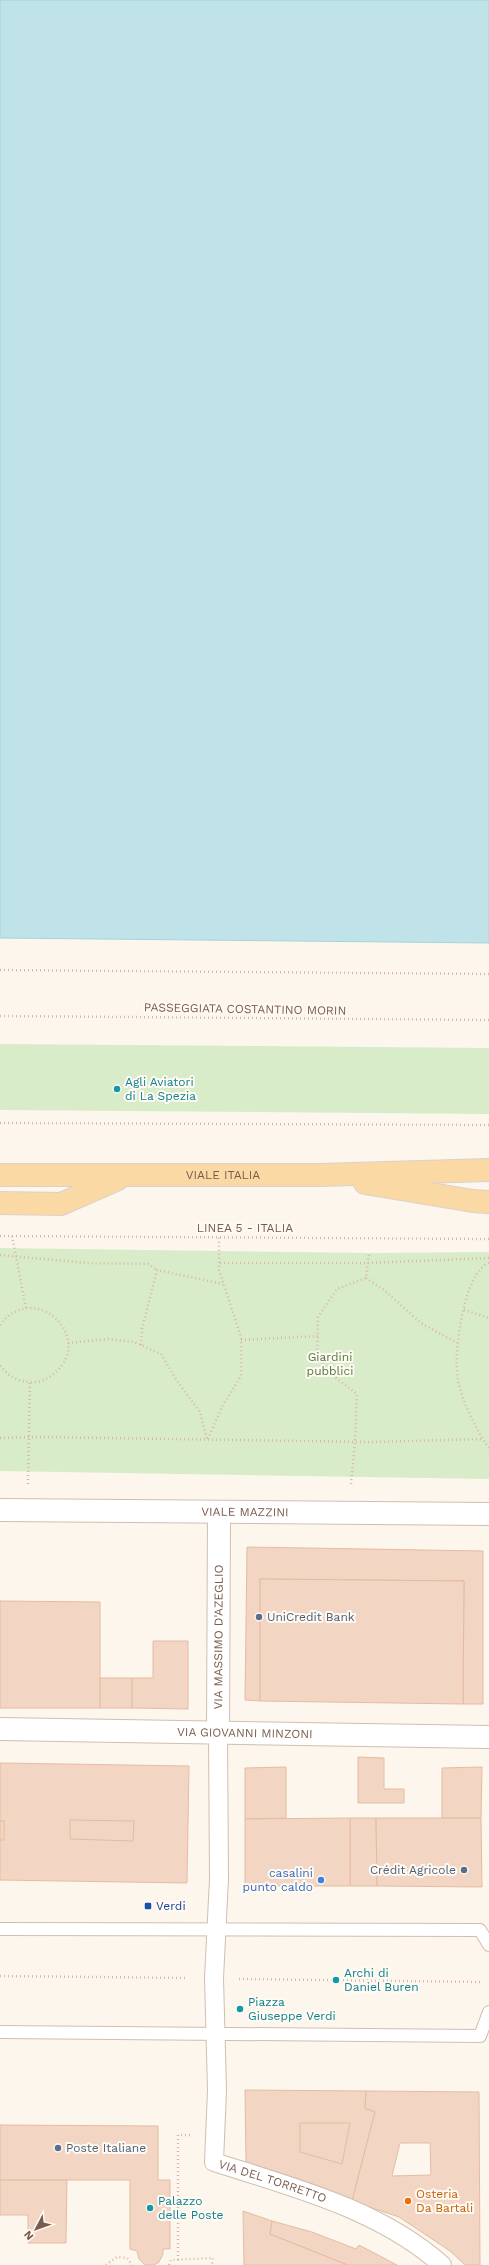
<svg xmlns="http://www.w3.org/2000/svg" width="489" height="2265" font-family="'Work Sans',sans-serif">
  <rect width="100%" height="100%" fill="#fdf6ec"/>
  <g fill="#d8ecc9">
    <polygon points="0,1044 489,1048 489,1114 0,1110"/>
    <polygon points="0,1248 369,1253 489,1252 489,1479 0,1471"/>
  </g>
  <polygon fill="#bfe3e8" stroke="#a5d3da" points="0,0 489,0 489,943 0,938"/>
  <g fill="#f3d5c3" stroke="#e6bba3" fill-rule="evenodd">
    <polygon points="247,1547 483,1551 483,1704 463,1704 464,1581 260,1579 260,1701 245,1700"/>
    <polygon points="260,1579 464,1581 463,1704 260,1701"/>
    <polygon points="0,1601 100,1602 100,1708 0,1708"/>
    <polygon points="153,1641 188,1641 188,1709 132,1708 132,1678 153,1678"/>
    <rect x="100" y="1678" width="32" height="30"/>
    <polygon points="358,1757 384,1758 384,1789 404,1789 404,1803 358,1803"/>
    <polygon points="0,1763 189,1766 187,1883 0,1880"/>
    <polygon points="286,1767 286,1818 245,1819 245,1768"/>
    <polygon points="482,1767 481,1818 442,1818 442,1768"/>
    <polygon points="350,1818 376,1818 377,1886 350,1886"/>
    <polygon points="350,1818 350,1886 245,1886 245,1819"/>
    <polygon points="376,1818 481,1818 482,1887 377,1886"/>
    <polygon points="70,1820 134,1821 133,1841 70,1839"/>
    <rect x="0" y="1821" width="4" height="19"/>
    <polygon points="245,2090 366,2091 365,2108 375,2112 352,2201 246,2164"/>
    <path d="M366 2091 479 2092 480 2265H465L450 2251 399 2217 352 2201 375 2112 365 2108ZM400 2143H430L431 2175 392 2176Z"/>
    <polygon points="300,2123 350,2123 342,2164 300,2152"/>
    <polygon points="0,2125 158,2126 158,2180 170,2180 170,2249 163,2249 163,2254 159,2262 154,2265 145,2265 139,2259 137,2251 130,2249 130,2180 0,2180"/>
    <polygon points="0,2180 67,2180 66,2243 28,2243 28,2215 0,2215"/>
    <polygon points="243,2211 272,2221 270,2234 348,2265 244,2265"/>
    <polygon points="272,2221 312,2232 356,2249 359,2245 397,2265 348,2265 270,2234"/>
  </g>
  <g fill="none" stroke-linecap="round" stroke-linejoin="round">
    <defs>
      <g id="service">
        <polyline points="0,1929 480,1930 489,1945"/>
        <polyline points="0,2032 480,2036 489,2012"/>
      </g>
      <g id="pedestrian">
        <path id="s1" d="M218 1733 219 1879 214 1978 217 2090 214 2162C292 2187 379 2209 442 2265"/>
      </g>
      <g id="minor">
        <path id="s2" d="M0 1510 489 1514"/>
        <path id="s3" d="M0 1729 489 1737"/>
        <path id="s4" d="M218 1733 219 1513"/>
      </g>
      <g id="primary">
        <path id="s5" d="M0 1175H319L489 1170"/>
        <polyline points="365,1183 473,1201 489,1202"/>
        <polyline points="0,1203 61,1204 118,1179"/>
      </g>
    </defs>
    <use href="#service" stroke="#d1beb0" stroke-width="14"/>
    <use href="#pedestrian" stroke="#d1beb0" stroke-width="20"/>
    <use href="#minor" stroke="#d1beb0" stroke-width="24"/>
    <use href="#primary" stroke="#dad1cd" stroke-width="24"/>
    <g stroke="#d9b8a5" stroke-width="2.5" stroke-dasharray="1 3" stroke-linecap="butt">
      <polyline points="0,970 489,974"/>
      <polyline points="0,1016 489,1020"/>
      <polyline points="0,1123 489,1125"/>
      <polyline points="0,1236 489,1239"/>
      <polyline points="12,1236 26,1308"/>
      <polyline points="0,1255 87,1263 148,1264 157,1270"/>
      <polyline points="220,1263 368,1263 489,1258"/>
      <path d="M489 1263C463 1272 453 1357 458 1381 463 1403 476 1430 489 1448"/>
      <polyline points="366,1278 384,1290 421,1323 457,1343"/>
      <polyline points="464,1310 489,1318"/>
      <path d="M0 1325C34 1279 95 1337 56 1372 51 1377 44 1381 37 1382 21 1383 9 1378 0 1365"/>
      <polyline points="241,1340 318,1336"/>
      <polyline points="68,1343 108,1339 134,1342 161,1354 177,1381 200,1412 207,1439"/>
      <polyline points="141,1345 142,1329 157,1270 223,1284"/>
      <polyline points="0,1438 36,1437 371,1442 483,1439"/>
      <polyline points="208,1439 223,1405 241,1376 241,1337 219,1270 219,1237"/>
      <polyline points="28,1484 30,1382"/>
      <polyline points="351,1484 355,1442 357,1394 336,1378 317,1356 318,1317 337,1289 366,1278 369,1253"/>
      <polyline points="0,1976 188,1978"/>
      <polyline points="239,1979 480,1982"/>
      <polyline points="178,2260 178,2135 190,2135"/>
      <polyline points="106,2265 117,2257 127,2258 132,2265"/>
      <polyline points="169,2265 171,2260 213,2258 212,2265"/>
    </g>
    <use href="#service" stroke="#fff" stroke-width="12"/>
    <use href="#pedestrian" stroke="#fff" stroke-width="18"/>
    <use href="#minor" stroke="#fff" stroke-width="22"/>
    <use href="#primary" stroke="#fbd9a5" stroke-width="22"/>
  </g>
  <g fill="#0f9aa8" stroke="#fffaf3" stroke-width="1.5">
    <circle cx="117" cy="1089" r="4"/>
    <circle cx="336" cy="1980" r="4"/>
    <circle cx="240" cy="2009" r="4"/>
    <circle cx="150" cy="2208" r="4"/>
  </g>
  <g fill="#5c6f8a" stroke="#fffaf3" stroke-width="1.5">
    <circle cx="259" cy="1617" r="4"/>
    <circle cx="464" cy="1870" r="4"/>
    <circle cx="58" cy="2148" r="4"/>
  </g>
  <circle fill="#3f7fe0" stroke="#fffaf3" stroke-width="1.5" cx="321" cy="1880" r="4"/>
  <rect fill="#1a4fb4" stroke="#fffaf3" stroke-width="1.5" x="144" y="1902" width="8" height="8" rx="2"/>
  <circle fill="#e8710a" stroke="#fffaf3" stroke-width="1.5" cx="408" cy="2201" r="4"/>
  <g text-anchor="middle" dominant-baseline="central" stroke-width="4" stroke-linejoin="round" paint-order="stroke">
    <g font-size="12" fill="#7a5c4d" stroke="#fffaf3">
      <text transform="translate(245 1009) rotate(1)">PASSEGGIATA COSTANTINO MORIN</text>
      <text stroke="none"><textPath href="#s5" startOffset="223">VIALE ITALIA</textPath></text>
      <text x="245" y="1228">LINEA 5 - ITALIA</text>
      <text stroke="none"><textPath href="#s2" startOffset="245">VIALE MAZZINI</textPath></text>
      <text stroke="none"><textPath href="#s4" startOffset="96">VIA MASSIMO D'AZEGLIO</textPath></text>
      <text stroke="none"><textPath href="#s3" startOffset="245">VIA GIOVANNI MINZONI</textPath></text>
      <text stroke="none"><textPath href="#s1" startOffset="491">VIA DEL TORRETTO</textPath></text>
    </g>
    <g font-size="12" fill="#0d838f" stroke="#fffaf3" text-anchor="start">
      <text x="125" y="1082">Agli Aviatori<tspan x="125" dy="14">di La Spezia</tspan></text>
      <text x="344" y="1973">Archi di<tspan x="344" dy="14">Daniel Buren</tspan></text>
      <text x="248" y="2002">Piazza<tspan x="248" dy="14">Giuseppe Verdi</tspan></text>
      <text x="158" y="2201">Palazzo<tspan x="158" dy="14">delle Poste</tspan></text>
    </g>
    <g font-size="12" fill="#537a41" stroke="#fffaf3">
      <text x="330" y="1357">Giardini<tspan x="330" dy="14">pubblici</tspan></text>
    </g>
    <g font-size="12" fill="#4e5e75" stroke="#fffaf3" text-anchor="start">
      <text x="267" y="1617">UniCredit Bank</text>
      <text x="456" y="1870" text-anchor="end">Crédit Agricole</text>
      <text x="66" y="2148">Poste Italiane</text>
    </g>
    <g font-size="12" fill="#366cbe" stroke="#fffaf3" text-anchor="end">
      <text x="313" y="1873">casalini<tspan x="313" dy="14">punto caldo</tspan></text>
    </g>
    <g font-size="12" fill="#164399" stroke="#fffaf3" text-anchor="start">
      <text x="156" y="1906">Verdi</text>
    </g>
    <g font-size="12" fill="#c56008" stroke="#fffaf3" text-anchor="start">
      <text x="416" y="2194">Osteria<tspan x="416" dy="14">Da Bartali</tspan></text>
    </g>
  </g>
  <g transform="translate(36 2229) rotate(229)" stroke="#fffaf3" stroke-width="3" paint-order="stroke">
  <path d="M0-3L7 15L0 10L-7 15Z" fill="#7a5c4d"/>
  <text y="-6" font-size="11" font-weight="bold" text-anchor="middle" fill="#7a5c4d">N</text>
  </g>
</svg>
